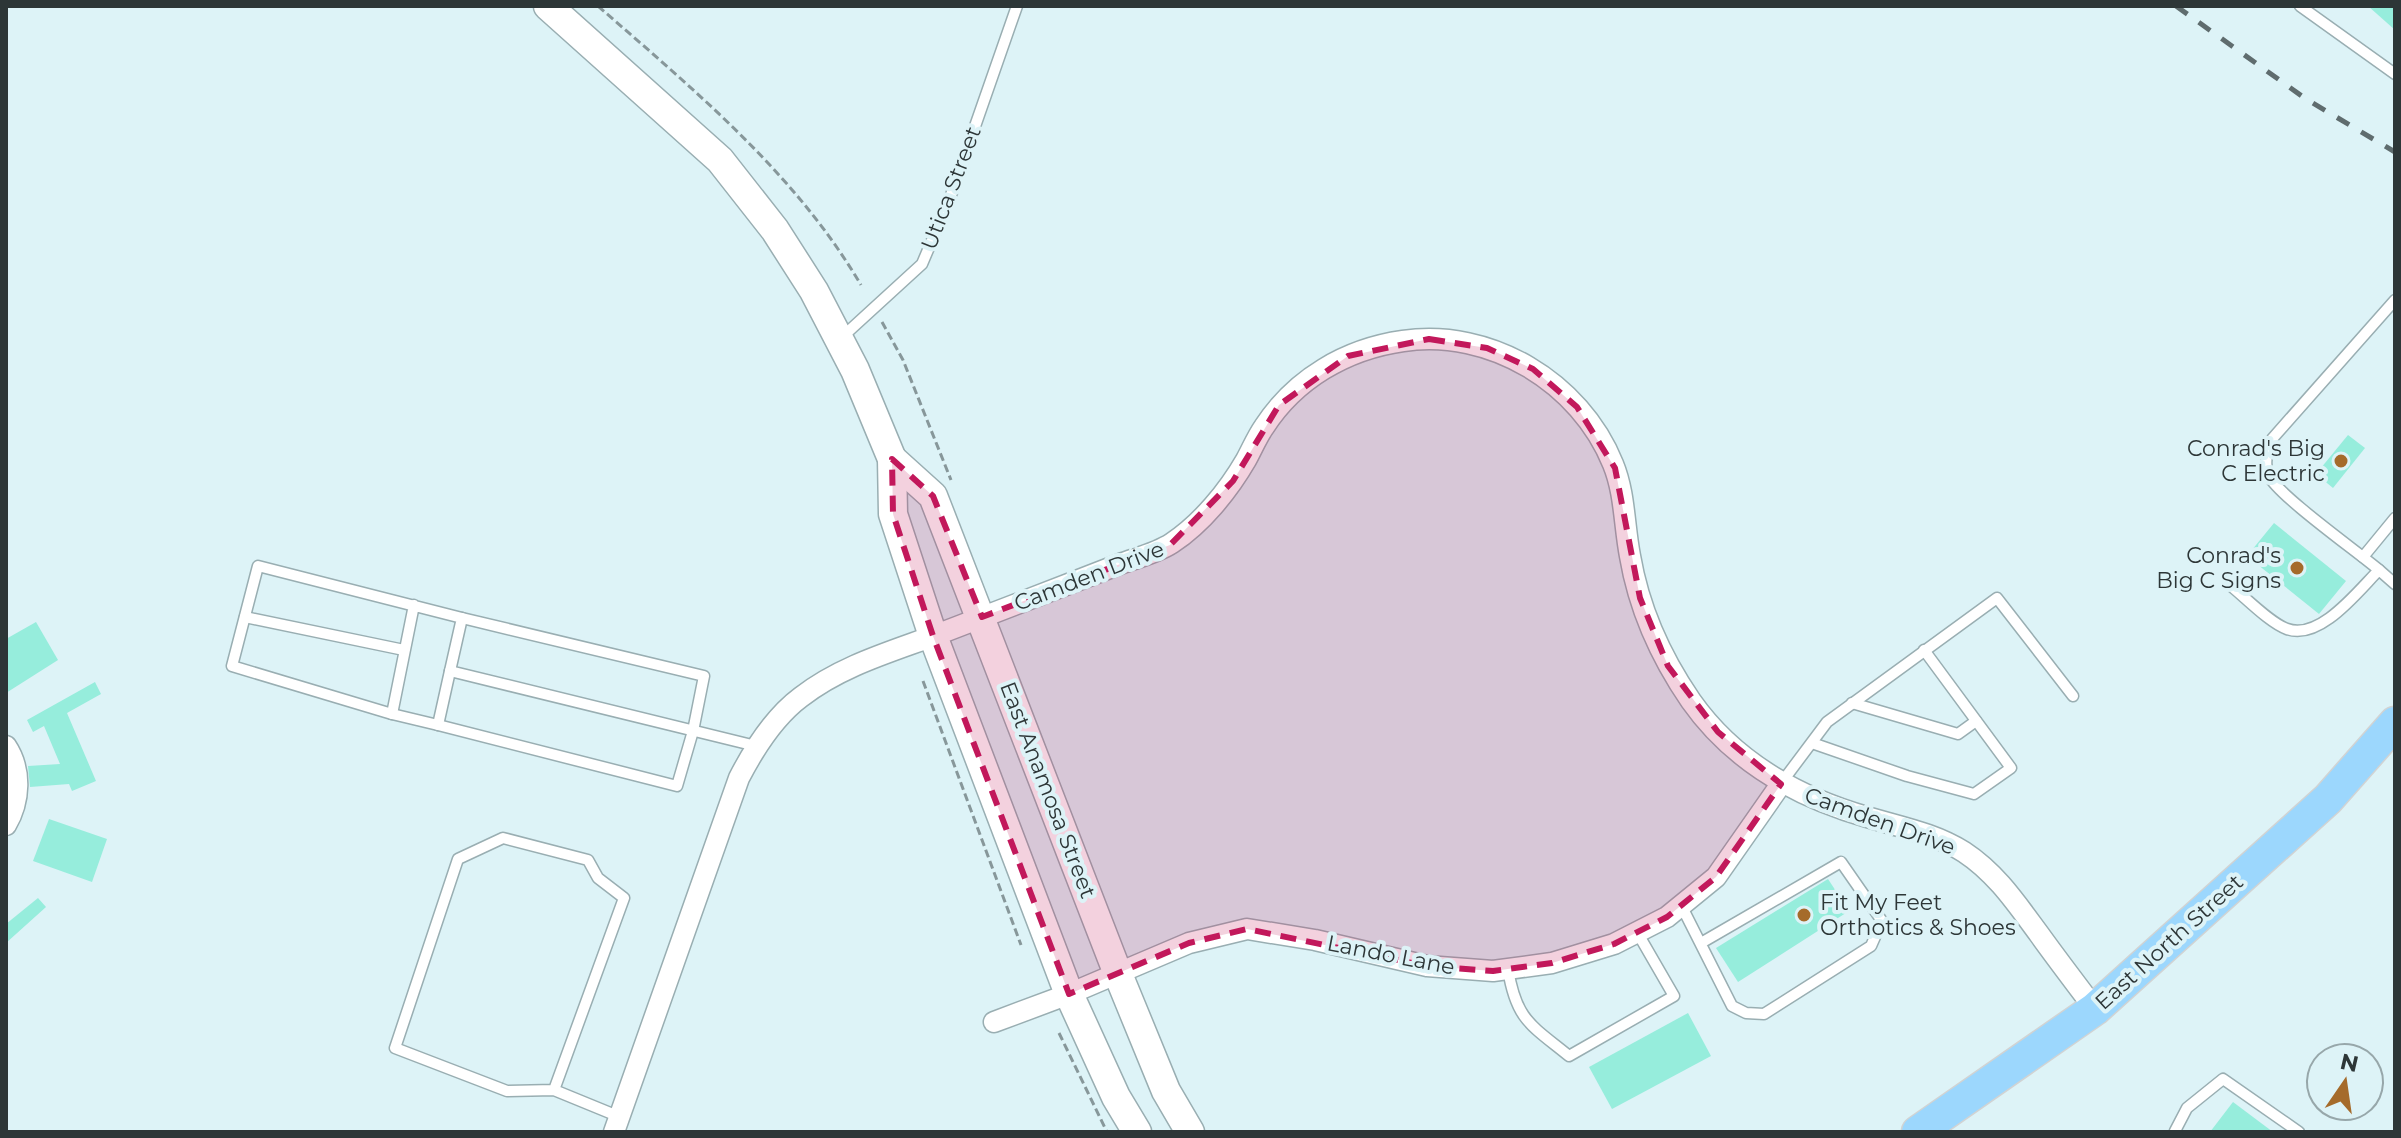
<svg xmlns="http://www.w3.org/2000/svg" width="2401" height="1138" font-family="Montserrat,sans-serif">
  <rect width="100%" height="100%" fill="#ddf3f7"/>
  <g fill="#96eddc">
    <polygon points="2368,6 2395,6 2395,30"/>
    <polygon points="2348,435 2365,448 2333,488 2316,474"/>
    <polygon points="2274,523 2346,581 2319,614 2247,556"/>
    <polygon points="36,622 58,660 6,693 6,639"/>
    <polygon points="95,682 101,694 67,713 96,781 72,791 69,784 30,787 28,766 60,764 44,726 33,732 27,720"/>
    <polygon points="49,819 107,839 92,882 33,861"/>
    <polygon points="1828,879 1849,911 1738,982 1716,948"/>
    <polygon points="38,898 46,907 6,943 6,924"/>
    <polygon points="1688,1013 1711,1056 1612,1109 1589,1067"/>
    <polygon points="2233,1102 2273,1132 2210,1132"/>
  </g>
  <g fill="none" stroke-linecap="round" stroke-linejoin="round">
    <defs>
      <g id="lane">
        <polyline points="2300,6 2395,74"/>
        <polyline points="840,339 922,264 950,198 1017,6"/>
        <polyline points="2363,557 2395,518"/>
        <path d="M2379 570C2358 552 2279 496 2269 476 2263 463 2268 451 2272 439L2395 300"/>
        <path d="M2231 586C2246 598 2270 623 2287 629 2320 641 2358 591 2379 570L2395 584"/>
        <polyline points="414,605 392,714 232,666 258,566 462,618 450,671 756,746"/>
        <polyline points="245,617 404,650"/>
        <polyline points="1852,703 1958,734 1976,721"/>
        <polyline points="392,714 438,725 450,671"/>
        <polyline points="438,725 677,786 693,731 704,676 462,618"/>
        <polyline points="1812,743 1907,776 1974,794 2011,768 1924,650"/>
        <polyline points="1782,782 1827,722 1997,598 2073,696"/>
        <polyline points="1681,905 1732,1006 1746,1013 1764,1014 1871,946 1882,921 1841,862 1701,943"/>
        <path d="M1508 969C1516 1020 1531 1025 1569 1056L1674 996 1637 932"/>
        <polyline points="554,1090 507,1091 395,1048 458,859 503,838 588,860 598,878 624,898 554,1090 620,1117"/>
        <polyline points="2177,1132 2175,1131 2187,1108 2223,1079 2299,1132"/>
      </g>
      <g id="street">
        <path d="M6 746C22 770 20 801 6 825"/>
        <polyline points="994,1022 1069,994 1189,943 1247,929 1315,940 1427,966 1493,971 1552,963 1614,944 1667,917 1716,877 1781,784"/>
        <path d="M614 1132 739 778C754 749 774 717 801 697 841 666 890 652 936 635 998 611 1059 588 1120 564 1136 558 1157 553 1172 543 1202 523 1228 491 1246 460 1252 449 1257 437 1264 427 1295 379 1346 349 1403 341 1490 328 1580 382 1613 464 1625 493 1624 525 1630 556 1639 609 1660 656 1691 701 1734 762 1797 797 1867 817 1900 827 1934 833 1964 852 1996 873 2016 903 2039 934 2057 959 2076 984 2095 1009"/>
      </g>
      <g id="secondary">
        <polyline points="548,6 720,160 775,230 814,291 855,370 892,459 893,514 933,636 1069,994 1116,1097 1137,1132"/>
        <polyline points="892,459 933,496 1118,974 1166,1091 1190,1132"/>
      </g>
      <polyline id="primary" points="1918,1132 2095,1009 2328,799 2395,723"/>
    </defs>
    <use href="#lane" stroke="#99aeb2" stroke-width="13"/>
    <use href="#street" stroke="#99aeb2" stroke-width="23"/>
    <use href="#secondary" stroke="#99aeb2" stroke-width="31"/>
    <use href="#primary" stroke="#d1d3d3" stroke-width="35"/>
    <g stroke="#87979a" stroke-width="3" stroke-dasharray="8 4" stroke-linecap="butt">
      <path d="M598 6C695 91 795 173 861 285"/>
      <polyline points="882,322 903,360 951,480"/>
      <polyline points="923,681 1021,945"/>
      <polyline points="1059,1033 1107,1132"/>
    </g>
    <use href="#lane" stroke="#fff" stroke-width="10"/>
    <use href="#street" stroke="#fff" stroke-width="20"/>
    <use href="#secondary" stroke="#fff" stroke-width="28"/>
    <use href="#primary" stroke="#9cd7fd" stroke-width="32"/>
    <polyline stroke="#5f6c6e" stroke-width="5" stroke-dasharray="14 14" stroke-linecap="butt" points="2176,6 2306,99 2395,152"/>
  </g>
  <path fill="#c2185b" fill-opacity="0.2" stroke="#c2185b" stroke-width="6" stroke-dasharray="16 10" stroke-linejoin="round" d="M1429 339 1487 348 1533 369 1577 407 1615 468 1640 598 1668 666 1718 732 1781 784 1716 877 1667 917 1614 944 1552 963 1493 971 1427 966 1247 929 1189 943 1069 994 933 636 893 514 892 459 933 496 982 617 1170 545 1233 481 1279 405 1348 356Z"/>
  <g fill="#a56b2b" stroke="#ddf3f7" stroke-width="3">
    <circle cx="2341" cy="461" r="8"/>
    <circle cx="2297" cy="568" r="8"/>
    <circle cx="1804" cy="915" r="8"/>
  </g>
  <g text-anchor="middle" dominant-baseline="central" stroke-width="8" stroke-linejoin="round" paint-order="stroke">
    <g font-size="22" fill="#2d3637" stroke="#ddf3f7">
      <text transform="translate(951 188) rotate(-69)">Utica Street</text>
      <text transform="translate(1089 576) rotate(-21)">Camden Drive</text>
      <text transform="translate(1048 790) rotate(69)">East Anamosa Street</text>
      <text transform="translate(1880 821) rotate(20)">Camden Drive</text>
      <text transform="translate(2169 942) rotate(-42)">East North Street</text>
      <text transform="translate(1391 955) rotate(11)">Lando Lane</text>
    </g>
    <g font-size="22" fill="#2d3637" stroke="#ddf3f7" text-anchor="end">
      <text x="2325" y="448">Conrad's Big<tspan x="2325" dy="25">C Electric</tspan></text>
      <text x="2281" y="555">Conrad's<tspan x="2281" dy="25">Big C Signs</tspan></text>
      <text x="1820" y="902" text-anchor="start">Fit My Feet<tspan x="1820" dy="25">Orthotics &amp; Shoes</tspan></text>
    </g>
  </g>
  <rect width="2401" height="1138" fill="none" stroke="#2d3637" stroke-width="16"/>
  <g transform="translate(2345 1082) rotate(13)"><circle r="38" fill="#ddf3f7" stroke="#97a7aa" stroke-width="2"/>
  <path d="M0-6L14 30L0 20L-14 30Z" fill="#a56b2b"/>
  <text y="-12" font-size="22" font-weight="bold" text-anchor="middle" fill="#2d3637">N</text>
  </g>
</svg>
